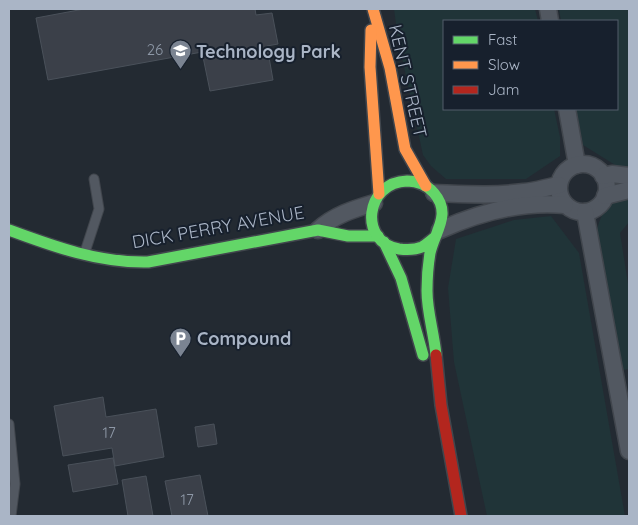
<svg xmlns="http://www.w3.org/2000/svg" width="638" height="525" font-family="Quicksand,sans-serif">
  <rect width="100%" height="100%" fill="#232a32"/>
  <g fill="#203438">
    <polygon points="394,9 535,9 538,21 444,21 444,109 554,109 560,137 560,156 526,179 446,179 431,166 423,155 398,39"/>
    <polygon points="559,9 629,9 629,168 620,168 583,145 576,109 617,109 617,21 561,21"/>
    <path d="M629 198V222L620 233 629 290V369L622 370 597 229C604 208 606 203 629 198Z"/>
    <polygon points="551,216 579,253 625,516 487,516 454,362 448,288 456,239 514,220"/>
  </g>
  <g fill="#3b4049" stroke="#4a515a">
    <polygon points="84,9 255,9 256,15 272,13 278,44 267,46 273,80 210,91 202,52 48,80 36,18"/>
    <polygon points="103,397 106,417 156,409 164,457 115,466 112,448 63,456 54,406"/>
    <polygon points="214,424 217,444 198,447 195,427"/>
    <polygon points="113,458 118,484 73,492 68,465"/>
    <polygon points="200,475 208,516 172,516 165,481"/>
    <polygon points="146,476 153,516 128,516 122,480"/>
  </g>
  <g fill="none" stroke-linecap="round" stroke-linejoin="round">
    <defs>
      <g id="lane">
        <polyline points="84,255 99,209 94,179"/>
        <polyline points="9,424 15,484 11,516"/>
      </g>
      <g id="street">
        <polyline points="548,9 550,21"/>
        <polyline points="567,109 577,165"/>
        <circle cx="583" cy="188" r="24"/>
        <polyline points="603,176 612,174 629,176"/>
        <path d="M434 193C464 194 494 196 524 192 536 191 547 187 559 185"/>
        <polyline points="605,196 629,190"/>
        <polyline points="585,212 629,451"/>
        <path d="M318 230C334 215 354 209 374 203"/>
        <path d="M440 230C478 213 523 201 565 205"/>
      </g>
      <g id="fast">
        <path d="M9 230C55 247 99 263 148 262L318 230 348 236H378"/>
        <path d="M434 238C430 241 426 245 422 247 415 250 407 250 399 249 358 242 365 182 407 181 417 181 427 185 434 193 452 214 435 231 430 253 428 265 427 278 427 291 427 312 434 333 436 355"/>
        <polyline points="384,242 401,278 423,355"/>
      </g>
      <g id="slow">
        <polyline points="373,9 390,68 405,149 426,186"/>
        <polyline points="371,30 370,67 379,194"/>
      </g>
      <polyline id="jam" points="436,355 441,405 461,516"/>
    </defs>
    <use href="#lane" stroke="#41464d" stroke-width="11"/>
    <use href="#street" stroke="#41464d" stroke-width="19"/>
    <use href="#fast" stroke="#41464d" stroke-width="14"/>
    <use href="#slow" stroke="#41464d" stroke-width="14"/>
    <use href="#jam" stroke="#41464d" stroke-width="14"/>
    <use href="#lane" stroke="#525861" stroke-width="9"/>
    <use href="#street" stroke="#525861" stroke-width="16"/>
    <use href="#fast" stroke="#63d668" stroke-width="11"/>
    <use href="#slow" stroke="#ff974d" stroke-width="11"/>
    <use href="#jam" stroke="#b3261e" stroke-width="11"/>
  </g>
  <defs>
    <symbol id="university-pin" viewBox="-11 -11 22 30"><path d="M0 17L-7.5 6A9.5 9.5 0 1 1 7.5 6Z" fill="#7b8492" stroke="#17202d"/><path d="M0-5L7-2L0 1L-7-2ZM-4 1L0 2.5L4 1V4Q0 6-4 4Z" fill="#fff"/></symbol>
    <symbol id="parking-pin" viewBox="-11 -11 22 30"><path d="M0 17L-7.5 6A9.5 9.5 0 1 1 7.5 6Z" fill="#7b8492" stroke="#17202d"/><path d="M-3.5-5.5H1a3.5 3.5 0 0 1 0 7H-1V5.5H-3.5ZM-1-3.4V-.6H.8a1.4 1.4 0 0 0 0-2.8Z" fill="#fff"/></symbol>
  </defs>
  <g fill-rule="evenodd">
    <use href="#university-pin" x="168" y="38" width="25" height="34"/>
    <use href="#parking-pin" x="168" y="326" width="25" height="34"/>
  </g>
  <g text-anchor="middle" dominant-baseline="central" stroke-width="4" stroke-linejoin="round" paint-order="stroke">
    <g font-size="15" fill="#8e98a7">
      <text x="155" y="49">26</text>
      <text x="109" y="432">17</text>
      <text x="187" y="499">17</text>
    </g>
    <g font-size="18" font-weight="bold" fill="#aab5c6" stroke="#17202d" text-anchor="start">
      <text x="196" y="51">Technology Park</text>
      <text x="197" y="338">Compound</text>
    </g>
    <g font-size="18" fill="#aab5c6" stroke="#17202d">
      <text transform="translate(408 81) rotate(77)">KENT STREET</text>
      <text transform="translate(218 227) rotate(-10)">DICK PERRY AVENUE</text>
    </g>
  </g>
  <rect width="638" height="525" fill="none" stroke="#aab5c6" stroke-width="20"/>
  <rect x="443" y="20" width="175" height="90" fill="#17202d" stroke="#525c6a"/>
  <rect x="453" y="36" width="25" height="8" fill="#63d668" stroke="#525c6a"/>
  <text x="488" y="45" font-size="15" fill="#aab5c6">Fast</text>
  <rect x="453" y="61" width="25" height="8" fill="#ff974d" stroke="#525c6a"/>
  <text x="488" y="70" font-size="15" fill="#aab5c6">Slow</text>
  <rect x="453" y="86" width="25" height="8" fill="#b3261e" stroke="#525c6a"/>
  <text x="488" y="95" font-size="15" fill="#aab5c6">Jam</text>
</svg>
